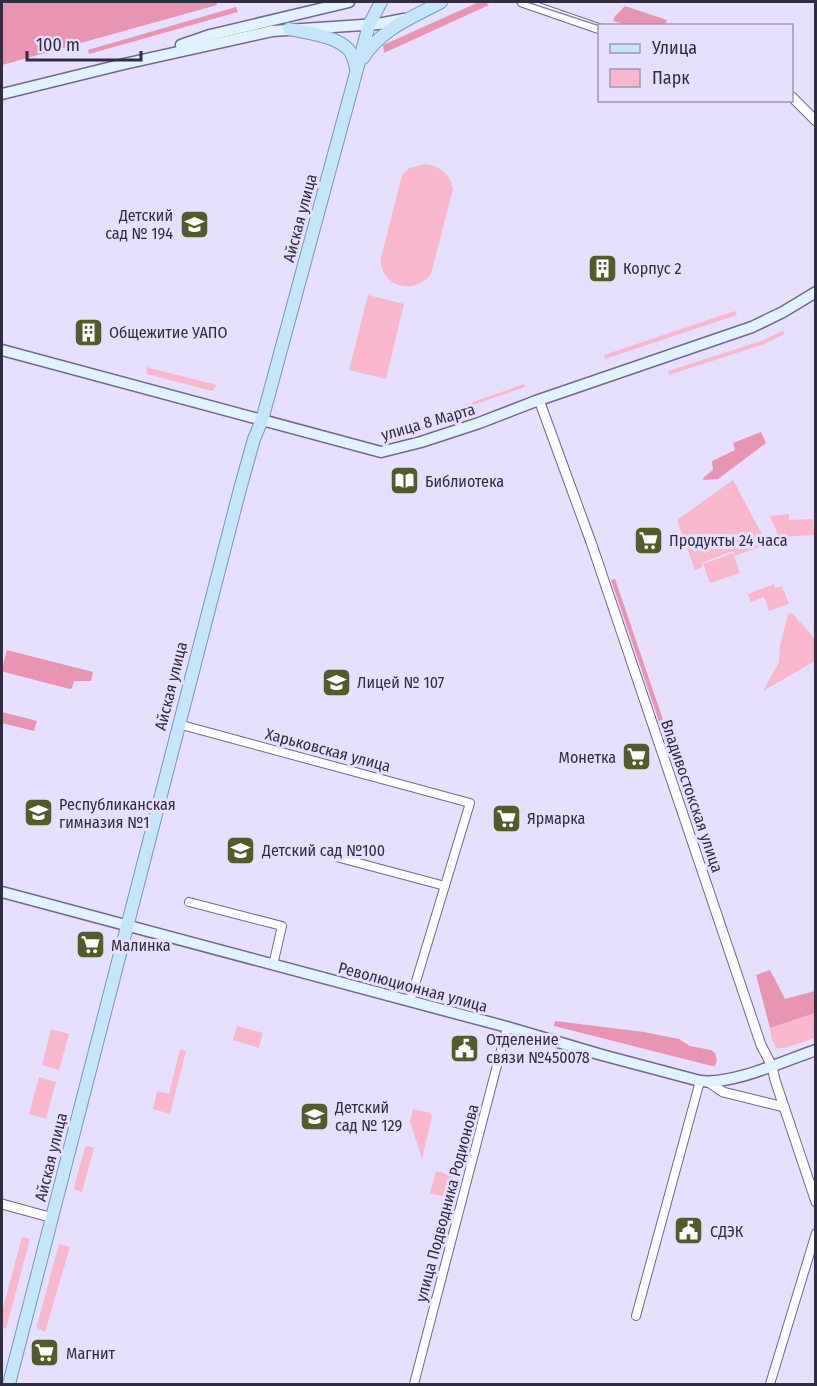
<svg xmlns="http://www.w3.org/2000/svg" width="817" height="1386" font-family="'Fira Sans Condensed',sans-serif">
  <rect width="100%" height="100%" fill="#e6dffe"/>
  <g fill="#f9b7ce">
    <path d="M426 164C441 167 450 174 453 189L431 274C415 296 379 287 381 258L402 175 409 168Z"/>
    <polygon points="368,295 404,304 386,379 349,370"/>
    <polygon points="735,311 737,315 605,359 604,355"/>
    <polygon points="783,331 785,334 764,344 669,375 668,371 761,341"/>
    <polygon points="146,367 217,385 212,391 147,374"/>
    <polygon points="524,384 525,387 406,428 405,426"/>
    <polygon points="733,480 767,544 735,556 733,551 702,563 702,567 695,570 677,520"/>
    <polygon points="789,514 789,520 813,519 814,535 779,537 770,516"/>
    <polygon points="733,553 740,573 710,583 703,564"/>
    <polygon points="774,584 775,588 782,586 789,604 769,611 764,597 751,602 748,594"/>
    <polygon points="792,613 815,639 815,661 763,691 779,662 780,646 788,614"/>
    <polygon points="815,1013 815,1038 785,1048 776,1048 772,1040 770,1028"/>
    <polygon points="237,1026 263,1033 259,1048 233,1040"/>
    <polygon points="51,1029 69,1034 59,1070 42,1065"/>
    <polygon points="180,1049 186,1051 170,1114 153,1109 157,1091 169,1094"/>
    <polygon points="39,1077 56,1082 46,1119 29,1114"/>
    <polygon points="413,1109 431,1113 432,1116 422,1159 410,1121"/>
    <polygon points="88,1146 94,1148 82,1192 75,1190 74,1187 85,1147"/>
    <polygon points="436,1171 455,1176 449,1198 430,1193"/>
    <polygon points="22,1237 30,1239 6,1329 2,1327 2,1312"/>
    <polygon points="59,1244 70,1247 45,1332 37,1328 37,1325"/>
  </g>
  <g fill="#e894b3">
    <polygon points="2,2 216,2 217,5 2,65"/>
    <polygon points="479,2 485,2 489,5 384,53 383,45"/>
    <polygon points="625,6 667,20 665,25 627,25 613,21 615,16"/>
    <polygon points="236,7 238,12 89,54 88,50"/>
    <polygon points="761,432 766,443 718,479 703,480 704,477 713,470 712,461 735,450 733,443"/>
    <polygon points="615,579 674,752 670,754 611,580"/>
    <polygon points="7,650 93,672 91,681 74,681 72,688 70,689 4,672 2,669"/>
    <polygon points="2,712 37,721 34,731 2,723"/>
    <polygon points="770,970 785,999 815,991 815,1013 770,1028 756,975"/>
    <polygon points="555,1021 644,1032 679,1039 690,1046 711,1050 715,1053 717,1060 715,1066 712,1066 554,1026"/>
  </g>
  <g fill="none" stroke-linecap="round" stroke-linejoin="round">
    <defs>
      <g id="minor">
        <polyline points="178,724 470,803 410,1001"/>
        <polyline points="340,858 445,886"/>
        <polyline points="189,902 282,926 273,965"/>
        <polyline points="636,1316 700,1081"/>
        <polyline points="414,1384 507,1027"/>
        <polyline points="770,1384 816,1233"/>
      </g>
      <g id="tertiary">
        <polyline points="522,2 600,29"/>
        <polyline points="792,97 816,121"/>
        <polyline points="539,400 592,545 761,1045 772,1066 775,1080 816,1202"/>
        <polyline points="710,1083 723,1092 784,1107"/>
        <polyline points="2,1204 53,1218"/>
      </g>
      <g id="secondary">
        <polyline points="181,45 210,35 349,2"/>
        <polyline points="2,94 124,64 272,31 378,24 404,19"/>
        <polyline points="2,350 381,452 421,442 479,423 536,401 752,327 783,312 816,292"/>
        <path d="M2 892 507 1027 602 1055 700 1081C732 1085 784 1061 816 1050"/>
      </g>
      <g id="primary">
        <path d="M289 29C307 33 335 35 349 50 353 55 354 61 356 68"/>
        <path d="M363 58C382 28 412 18 441 2"/>
        <polyline points="9,1384 240,489 254,439 262,420 369,25 381,2"/>
      </g>
    </defs>
    <use href="#minor" stroke="#716592" stroke-width="10"/>
    <use href="#tertiary" stroke="#716592" stroke-width="11"/>
    <use href="#secondary" stroke="#716592" stroke-width="13"/>
    <use href="#primary" stroke="#7799b6" stroke-width="14"/>
    <use href="#minor" stroke="#fff" stroke-width="8"/>
    <use href="#tertiary" stroke="#fff" stroke-width="9"/>
    <use href="#secondary" stroke="#e2f2fc" stroke-width="10"/>
    <use href="#primary" stroke="#c4e5fa" stroke-width="12"/>
    <polyline stroke="#8d87a0" stroke-width="1.5" points="527,2 600,26"/>
  </g>
  <defs>
    <symbol id="school-square" viewBox="-11 -11 22 22"><rect x="-9" y="-9" width="18" height="18" rx="4" fill="#545b2a" stroke="#e6dffe"/><path d="M0-5L7-2L0 1L-7-2ZM-4 1L0 2.5L4 1V4Q0 6-4 4Z" fill="#fff"/></symbol>
    <symbol id="building-square" viewBox="-11 -11 22 22"><rect x="-9" y="-9" width="18" height="18" rx="4" fill="#545b2a" stroke="#e6dffe"/><path d="M-4-6H4V6H1V3H-1V6H-4ZM-2.5-4.3h1.7v1.8h-1.7ZM.8-4.3h1.7v1.8H.8ZM-2.5-1h1.7V.8h-1.7ZM.8-1h1.7V.8H.8Z" fill="#fff"/></symbol>
    <symbol id="library-square" viewBox="-11 -11 22 22"><rect x="-9" y="-9" width="18" height="18" rx="4" fill="#545b2a" stroke="#e6dffe"/><path d="M-6-4Q-3-5.5-.7-3.5V5Q-3 3-6 4ZM6-4Q3-5.5 .7-3.5V5Q3 3 6 4Z" fill="#fff"/></symbol>
    <symbol id="supermarket-square" viewBox="-11 -11 22 22"><rect x="-9" y="-9" width="18" height="18" rx="4" fill="#545b2a" stroke="#e6dffe"/><path d="M-6-5.5h2.5l.6 2H6L4.5 2H-2.5L-4.4-4H-6ZM-1.5 3.2a1.3 1.3 0 1 0 .1 0ZM3 3.2a1.3 1.3 0 1 0 .1 0Z" fill="#fff"/></symbol>
    <symbol id="civic-square" viewBox="-11 -11 22 22"><rect x="-9" y="-9" width="18" height="18" rx="4" fill="#545b2a" stroke="#e6dffe"/><path d="M-.6-6.5H3V-4.5H.6V-3L4-1V1h2V6H-6V1h2V-1L-.6-3ZM-1.2 2.5V6h2.4V2.5Z" fill="#fff"/></symbol>
  </defs>
  <g fill-rule="evenodd">
    <use href="#school-square" x="178" y="208" width="33" height="33"/>
    <use href="#building-square" x="586" y="252" width="33" height="33"/>
    <use href="#building-square" x="72" y="316" width="33" height="33"/>
    <use href="#library-square" x="388" y="464" width="33" height="33"/>
    <use href="#supermarket-square" x="632" y="524" width="33" height="33"/>
    <use href="#school-square" x="320" y="666" width="33" height="33"/>
    <use href="#supermarket-square" x="620" y="740" width="33" height="33"/>
    <use href="#school-square" x="22" y="796" width="33" height="33"/>
    <use href="#supermarket-square" x="490" y="802" width="33" height="33"/>
    <use href="#school-square" x="224" y="834" width="33" height="33"/>
    <use href="#supermarket-square" x="74" y="928" width="33" height="33"/>
    <use href="#civic-square" x="448" y="1032" width="33" height="33"/>
    <use href="#school-square" x="298" y="1100" width="33" height="33"/>
    <use href="#civic-square" x="672" y="1214" width="33" height="33"/>
    <use href="#supermarket-square" x="28" y="1336" width="33" height="33"/>
  </g>
  <g text-anchor="middle" dominant-baseline="central" stroke-width="6" stroke-linejoin="round" paint-order="stroke">
    <g font-size="16" fill="#312c40" stroke="#e6dffe" text-anchor="start">
      <text x="173" y="215" text-anchor="end">Детский<tspan x="173" dy="18">сад № 194</tspan></text>
      <text x="623" y="268">Корпус 2</text>
      <text x="109" y="332">Общежитие УАПО</text>
      <text x="425" y="481">Библиотека</text>
      <text x="669" y="540">Продукты 24 часа</text>
      <text x="357" y="682">Лицей № 107</text>
      <text x="616" y="757" text-anchor="end">Монетка</text>
      <text x="59" y="804">Республиканская<tspan x="59" dy="18">гимназия №1</tspan></text>
      <text x="527" y="818">Ярмарка</text>
      <text x="262" y="850">Детский сад №100</text>
      <text x="111" y="945">Малинка</text>
      <text x="486" y="1039">Отделение<tspan x="486" dy="18">связи №450078</tspan></text>
      <text x="335" y="1107">Детский<tspan x="335" dy="18">сад № 129</tspan></text>
      <text x="710" y="1231">СДЭК</text>
      <text x="66" y="1353">Магнит</text>
    </g>
    <g font-size="16" fill="#312c40" stroke="#e6dffe">
      <text transform="translate(300 218) rotate(-75)">Айская улица</text>
      <text transform="translate(428 422) rotate(-16)">улица 8 Марта</text>
      <text transform="translate(171 686) rotate(-76)">Айская улица</text>
      <text transform="translate(328 750) rotate(15)">Харьковская улица</text>
      <text transform="translate(692 796) rotate(71)">Владивостокская улица</text>
      <text transform="translate(413 987) rotate(15)">Революционная улица</text>
      <text transform="translate(51 1157) rotate(-76)">Айская улица</text>
      <text transform="translate(447 1203) rotate(-75)">улица Подводника Родионова</text>
    </g>
  </g>
  <rect width="817" height="1386" fill="none" stroke="#312c40" stroke-width="6"/>
  <rect x="598" y="24" width="195" height="78" fill="#e6dffe" stroke="#9e97b2" stroke-width="1.5"/>
  <rect x="610" y="44" width="30" height="9" fill="#c4e5fa" stroke="#9e97b2" stroke-width="1.5"/>
  <text x="652" y="54" font-size="18" fill="#312c40">Улица</text>
  <rect x="610" y="69" width="30" height="18" fill="#f9b7ce" stroke="#9e97b2" stroke-width="1.5"/>
  <text x="652" y="84" font-size="18" fill="#312c40">Парк</text>
  <path d="M27 51v9h114v-9" fill="none" stroke="#312c40" stroke-width="3"/>
  <text x="36" y="51" font-size="18" fill="#312c40" stroke="#e6dffe" stroke-width="4.5" paint-order="stroke">100 m</text>
</svg>
